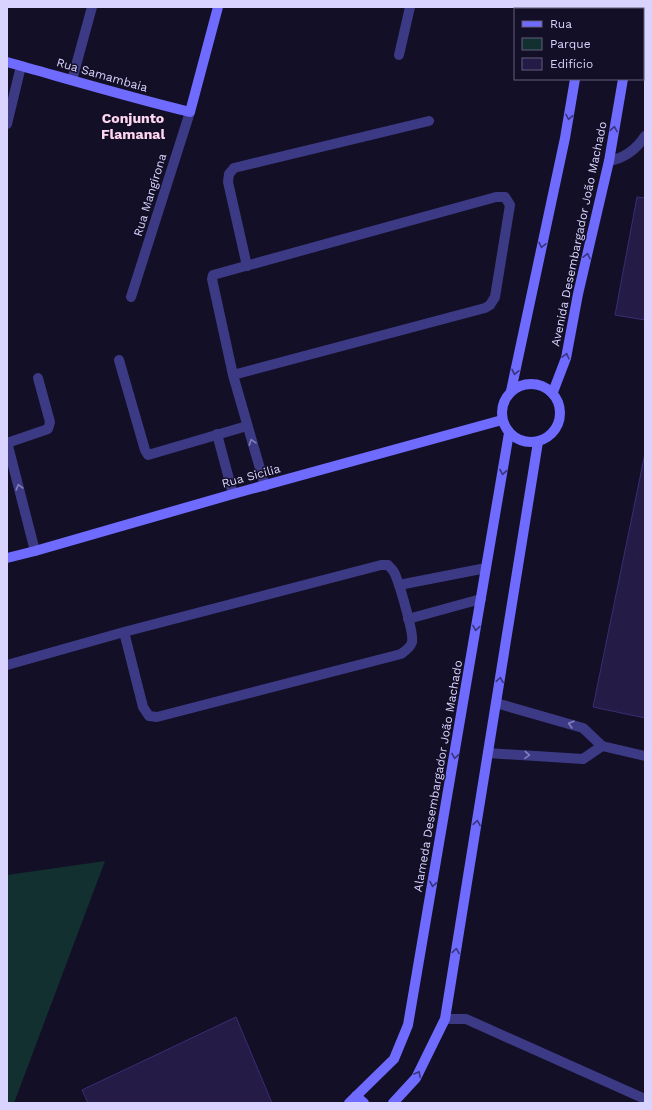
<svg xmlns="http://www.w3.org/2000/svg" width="652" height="1110" font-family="'Work Sans',sans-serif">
  <rect width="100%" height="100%" fill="#130f26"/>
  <polygon fill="#12302f" points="105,861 14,1103 7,1103 7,875"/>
  <g fill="#241b47" stroke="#3b2d73">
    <polygon points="637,197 645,198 645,320 615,315"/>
    <polygon points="645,453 645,718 593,707"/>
    <polygon points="236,1017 272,1103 88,1103 82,1090"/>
  </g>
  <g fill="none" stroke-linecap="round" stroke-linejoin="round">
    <path stroke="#3d3a85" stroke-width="10" d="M609 161C625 158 636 150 645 136"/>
    <g stroke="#3d3a85" stroke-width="10">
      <polyline points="399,55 410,7"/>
      <polyline points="72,80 92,7"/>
      <polyline points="7,124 21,66"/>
      <polyline points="247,266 228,182 229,174 234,168 429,121"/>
      <polyline points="131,297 190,112"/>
      <polyline points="119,360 145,450 148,455 247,426"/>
      <polyline points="233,375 485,308 490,305 495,297 510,205 505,197 496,197 213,275 212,279 233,375 265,486"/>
      <polyline points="217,434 233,494"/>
      <polyline points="7,442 35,551"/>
      <polyline points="7,443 48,429 50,422 38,378"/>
      <polyline points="399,585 486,568"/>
      <polyline points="408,619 481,599"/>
      <path d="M7 665 124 632 381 565H388C390 567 392 569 394 572 399 582 414 633 412 642 411 647 405 651 401 654L157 717 149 716 143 707 124 632"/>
      <polyline points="496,703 583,728 602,746 645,756"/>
      <polyline points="488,753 583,759 602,746"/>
      <polyline points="445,1019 466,1019 645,1099"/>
    </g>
    <g stroke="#6f6bff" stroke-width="10">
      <polyline points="587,9 588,7"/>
      <polyline points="638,9 638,7"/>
      <path d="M7 62C68 79 128 97 190 112L218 7"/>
      <circle cx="531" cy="413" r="29"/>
      <polyline points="511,391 565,138 575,79"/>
      <polyline points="553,392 566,358 578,294 609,161 623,79"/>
      <polyline points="7,558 35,551 233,494 502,420"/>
      <polyline points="356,1096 364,1103"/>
      <polyline points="349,1103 394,1059 408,1025 509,433"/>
      <polyline points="393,1103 416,1078 445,1019 538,442"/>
    </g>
  </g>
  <defs><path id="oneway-chevron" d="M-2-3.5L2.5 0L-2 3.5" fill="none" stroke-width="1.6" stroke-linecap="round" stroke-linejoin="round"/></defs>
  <g stroke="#38347d">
    <use href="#oneway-chevron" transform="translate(569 117) rotate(100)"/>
    <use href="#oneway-chevron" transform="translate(614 129) rotate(-80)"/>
    <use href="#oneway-chevron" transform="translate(542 245) rotate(102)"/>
    <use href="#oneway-chevron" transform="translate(587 256) rotate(-77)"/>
    <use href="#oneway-chevron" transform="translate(566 356) rotate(-76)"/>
    <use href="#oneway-chevron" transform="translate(515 372) rotate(102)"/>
    <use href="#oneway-chevron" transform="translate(503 472) rotate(100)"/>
    <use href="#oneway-chevron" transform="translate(476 628) rotate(100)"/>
    <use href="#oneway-chevron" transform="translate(500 680) rotate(-81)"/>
    <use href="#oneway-chevron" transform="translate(455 756) rotate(100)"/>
    <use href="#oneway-chevron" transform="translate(477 823) rotate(-81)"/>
    <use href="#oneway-chevron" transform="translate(433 884) rotate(100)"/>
    <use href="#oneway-chevron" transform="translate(456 951) rotate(-81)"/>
    <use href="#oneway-chevron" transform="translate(418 1074) rotate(-61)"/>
  </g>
  <g stroke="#837fbc">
    <use href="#oneway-chevron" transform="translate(252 442) rotate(-108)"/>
    <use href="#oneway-chevron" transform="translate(19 487) rotate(-105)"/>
    <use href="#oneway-chevron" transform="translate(571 724) rotate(-164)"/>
    <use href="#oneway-chevron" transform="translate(527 755) rotate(3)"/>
  </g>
  <g text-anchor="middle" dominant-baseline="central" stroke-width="3" stroke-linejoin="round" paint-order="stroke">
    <g font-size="12" fill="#d9d4ff" stroke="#130f26">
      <text transform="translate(102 75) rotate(16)">Rua Samambaia</text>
      <text transform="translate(150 195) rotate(-73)">Rua Mangirona</text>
      <text transform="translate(579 234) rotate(-78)">Avenida Desembargador João Machado</text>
      <text transform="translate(251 476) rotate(-15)">Rua Sicilia</text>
      <text transform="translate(438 776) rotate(-80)">Alameda Desembargador João Machado</text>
    </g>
    <g font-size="14" font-weight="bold" fill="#ffd6f0" stroke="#130f26">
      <text x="133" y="118">Conjunto<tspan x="133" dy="16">Flamanal</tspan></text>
    </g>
  </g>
  <rect width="652" height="1110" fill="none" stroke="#d9d4ff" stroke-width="16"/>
  <rect x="514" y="8" width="130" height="72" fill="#130f26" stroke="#625e7d"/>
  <rect x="522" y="21" width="20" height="6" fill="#6f6bff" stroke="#625e7d"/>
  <text x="550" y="28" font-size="12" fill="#d9d4ff">Rua</text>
  <rect x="522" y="38" width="20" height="12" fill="#12302f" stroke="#625e7d"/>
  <text x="550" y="48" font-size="12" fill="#d9d4ff">Parque</text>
  <rect x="522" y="58" width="20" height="12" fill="#241b47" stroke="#625e7d"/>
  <text x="550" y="68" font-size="12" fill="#d9d4ff">Edifício</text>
</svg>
